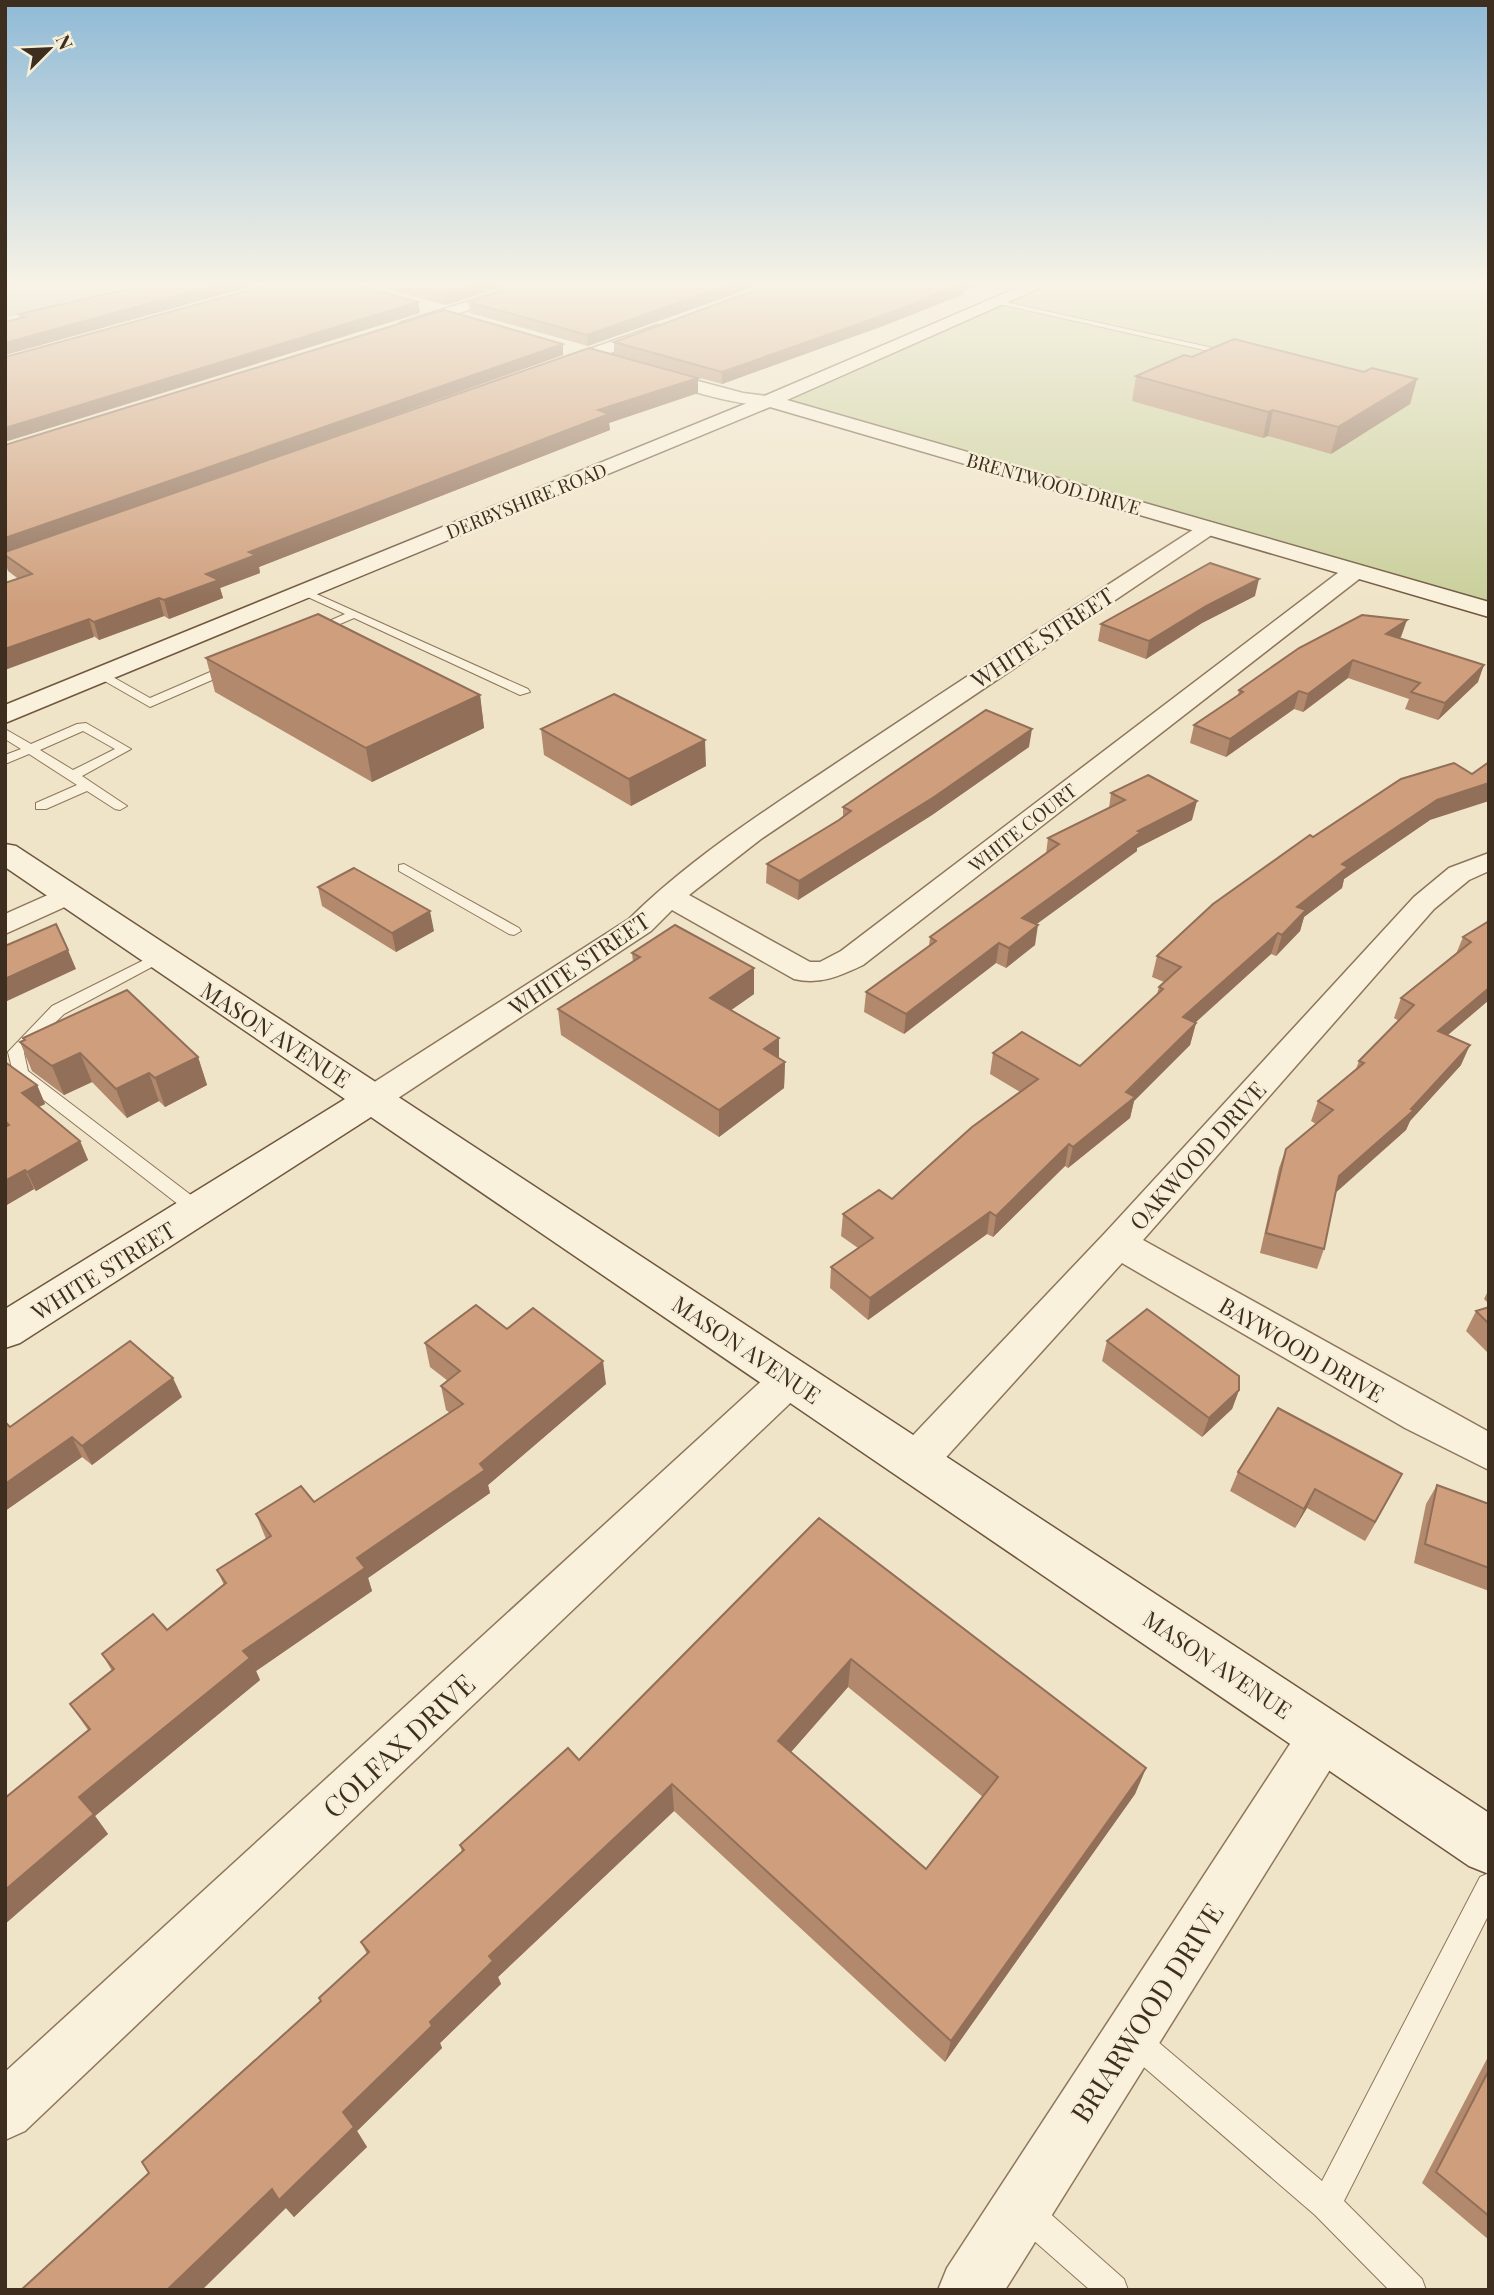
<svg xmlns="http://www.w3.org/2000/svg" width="1494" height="2295" font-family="'Playfair Display',serif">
  <rect width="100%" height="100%" fill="#f0e4c8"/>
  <polygon fill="#c9cf9b" points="1045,282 1489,282 1489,610 769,401"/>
  <polygon fill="#bfc49a" points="5,282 116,282 127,286 5,318"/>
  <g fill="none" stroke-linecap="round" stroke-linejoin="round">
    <defs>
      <g id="lane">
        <polygon points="996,300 1231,352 1235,354 1231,356 999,304"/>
        <polygon points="303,588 528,689 530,692 520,695 354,618 319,633 311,633 311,629 345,614 299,593 298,591"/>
        <polygon points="231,663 237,667 235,670 150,707 94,675 104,672 150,698"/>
        <path d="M86 723 131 749 82 776 127 806 120 810 115 809 87 791 46 809H36V803L77 785 29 754 5 764V755L21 749 5 739V729L31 744 77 724ZM83 731 115 749 73 770 40 750Z"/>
        <polygon points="404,864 519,928 521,931 514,935 509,934 399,871 399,865"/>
        <polygon points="158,953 163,955 166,958 163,961 64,1014 24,1053 28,1071 204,1205 207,1210 204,1215 192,1215 14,1077 8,1052 52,1006"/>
        <polygon points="1489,1873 1489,1914 1344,2201 1422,2279 1426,2290 1389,2290 1315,2215 1124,2050 1120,2040 1124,2030 1134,2026 1144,2030 1322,2181 1480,1877"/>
        <polygon points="1026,2198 1037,2202 1124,2279 1128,2290 1090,2290 1015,2224 1011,2213 1015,2202"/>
      </g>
      <g id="street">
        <polygon points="529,282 552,282 412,329 406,331 398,326 400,323"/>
        <polygon points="658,325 666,330 664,333 562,371 556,372 548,367 550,363"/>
        <path d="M653 369 743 393 775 397 778 401C764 416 669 384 647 378L645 374 647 370Z"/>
        <path d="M1209 522 1216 524 1219 528 1216 532 761 839 689 895 810 962H820L841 951 1347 566H1363L1366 571 1363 576 863 965C840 976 820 985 794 979L672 910 651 931 386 1106 374 1109 362 1106 357 1098 362 1090 629 919C695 854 774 805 850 754 967 676 1084 600 1202 524Z"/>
        <polygon points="1489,853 1489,871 1469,880 1434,909 1143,1240 1489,1432 1489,1470 1405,1428 1122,1263 930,1475 915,1480 900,1475 894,1462 900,1449 1105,1233 1414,897 1449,868"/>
        <polygon points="68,886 78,889 83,895 78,901 5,934 5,914"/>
        <polygon points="791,1362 805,1367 811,1378 805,1389 25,2131 5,2140 5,2072 777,1367"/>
        <polygon points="1324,1711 1341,1718 1348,1735 1341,1752 1005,2290 938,2290 947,2268 1307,1718"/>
      </g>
      <g id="secondary">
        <polygon points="1031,282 1053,282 787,400 1489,602 1489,617 770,407 5,723 5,705 762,397"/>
        <polygon points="5,844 16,846 1489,1813 1489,1874 1469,1866 371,1117 20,1343 5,1348 5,1309 345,1099 5,867"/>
      </g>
    </defs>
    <use href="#lane" stroke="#8d765c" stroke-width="2"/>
    <use href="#street" stroke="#8d765c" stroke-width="3"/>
    <use href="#secondary" stroke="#6f573f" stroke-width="3"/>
    <use href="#lane" fill="#faf1dc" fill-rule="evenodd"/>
    <use href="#street" fill="#faf1dc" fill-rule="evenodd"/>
    <use href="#secondary" fill="#faf1dc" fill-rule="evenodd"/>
  </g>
  <g fill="#b2896c" fill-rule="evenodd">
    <polygon points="130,282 267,282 5,355 5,322 20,318 19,314 142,286"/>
    <polygon points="363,282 519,282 445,305"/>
    <polygon points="527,282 768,282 588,346 470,313 469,302"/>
    <polygon points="777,282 990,282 964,291 964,294 883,326 722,384 614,354 614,342"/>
    <polygon points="563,344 563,355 272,459 698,393 609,423 610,430 259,567 260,573 220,588 223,598 169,619 164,616 99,640 8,571 5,562 5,445"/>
    <polygon points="1192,357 1364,372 1417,379 1410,404 1331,454 1268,436 1263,438 1132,401 1136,376"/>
    <polygon points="1255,596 1202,623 1146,659 1098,641 1101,624"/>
    <polygon points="1401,637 1399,638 1478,682 1438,720 1405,709 1409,699 1348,678 1303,712 1294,709 1226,757 1190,743 1194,725 1238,695 1239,690"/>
    <polygon points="206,658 480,695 484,728 372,782 215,692"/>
    <polygon points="541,729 706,766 631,806 544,755"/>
    <polygon points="1029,747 932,815 798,900 766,883 767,864 839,820 843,817 843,807"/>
    <polygon points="1111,793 1192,820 1137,848 1137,851 1036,924 1035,945 1006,968 996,963 904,1034 864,1012 866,992 929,946 930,937 1046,854 1048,838 1109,808"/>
    <polygon points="1430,820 1344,879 1342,888 1304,917 1300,931 1276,956 1271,954 1195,1023 1196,1023 1190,1045 1134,1101 1130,1118 1068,1168 1065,1166 993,1237 987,1234 868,1320 830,1288 831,1267 858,1248 841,1236 843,1214 892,1199 1020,1092 990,1074 993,1053 1080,1066 1157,994 1159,987 1164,982 1152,977 1157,956 1313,837"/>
    <polygon points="318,887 434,931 396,952 322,906"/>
    <polygon points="1489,921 1489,1000 1448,1035 1461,1065 1410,1121 1406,1130 1336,1192 1324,1249 1317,1269 1260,1253 1279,1168 1286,1149 1316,1124 1311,1121 1318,1101 1356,1069 1359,1061 1399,1021 1394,1018 1401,998 1456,954 1463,937"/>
    <polygon points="632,953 754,968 754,994 731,1010 779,1038 779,1058 785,1062 784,1088 719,1137 561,1035 558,1009 633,962"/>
    <polygon points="23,1038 198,1057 207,1085 165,1107 159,1101 127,1118 92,1082 64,1095 32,1071 20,1042 24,1040"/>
    <polygon points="5,1062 37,1085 45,1104 39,1107 80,1141 88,1160 36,1191 34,1189 5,1206"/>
    <polygon points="1489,1289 1489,1304 1484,1299"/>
    <polygon points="1489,1307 1489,1354 1466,1331 1476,1311"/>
    <polygon points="507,1329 606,1384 488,1485 490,1493 368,1578 372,1591 256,1671 260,1680 95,1816 108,1834 5,1924 5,1798 88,1730 70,1704 112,1671 102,1654 167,1630 224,1585 217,1570 266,1539 256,1514 314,1502 450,1413 446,1410 441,1386 448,1381 430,1367 425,1343"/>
    <polygon points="1107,1341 1239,1390 1232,1409 1202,1437 1102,1361"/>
    <polygon points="182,1397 92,1465 82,1457 5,1511 5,1422 10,1427"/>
    <polygon points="1238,1472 1392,1493 1365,1541 1307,1508 1295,1528 1230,1491"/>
    <polygon points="1437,1485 1489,1504 1489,1591 1414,1563 1426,1504"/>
    <path d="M819 1518 1146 1768 1135 1794 945 2062 674 1811 498 1977 501 1984 440 2043 442 2048 357 2131 367 2147 294 2217 286 2208 149 2173 367 1954 361 1942 462 1852 460 1845 579 1760ZM848 1687 983 1797 926 1869 791 1752Z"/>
    <polygon points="1489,2055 1489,2240 1422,2183"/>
  </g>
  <g fill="#916f58">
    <polygon points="226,282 267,282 5,355 5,343"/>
    <polygon points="483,282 519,282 445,305 444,294"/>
    <polygon points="738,282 768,282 588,346 587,335"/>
    <polygon points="960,282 990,282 964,291 964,294 883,326 722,384 722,372"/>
    <polygon points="418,302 420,313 5,442 5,428"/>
    <polygon points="563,344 563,355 5,553 5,538"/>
    <polygon points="698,378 698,393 609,423 610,430 259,567 260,573 220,588 223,598 169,619 164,600 206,574 249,552 598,410"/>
    <polygon points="1417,379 1410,404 1331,454 1338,427"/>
    <polygon points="1273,410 1268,436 1263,438 1268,412"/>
    <polygon points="1259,579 1255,596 1202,623 1146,659 1149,641 1206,606"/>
    <polygon points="159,598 164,616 99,640 94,622"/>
    <polygon points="89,619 94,637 5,670 5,649"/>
    <polygon points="1407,620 1401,637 1380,651 1386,634"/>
    <polygon points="1353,660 1348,678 1303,712 1308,694"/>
    <polygon points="1484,665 1478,682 1438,720 1445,703"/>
    <polygon points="1299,691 1294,709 1226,757 1230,739"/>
    <polygon points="480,695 484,728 372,782 366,748"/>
    <polygon points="1032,729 1029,747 932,815 798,900 799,881"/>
    <polygon points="705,740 706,766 631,806 629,779"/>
    <polygon points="1489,783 1489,801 1430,820 1344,879 1342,888 1304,917 1300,931 1276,956 1282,935 1297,907 1342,864 1437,800"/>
    <polygon points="1197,801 1192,820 1137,848 1137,851 1019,937 1022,918 1138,831"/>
    <polygon points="430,911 434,931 396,952 392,933"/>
    <polygon points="1038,925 1035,945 1006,968 1009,948"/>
    <polygon points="1278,933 1271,954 1177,1039 1183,1017"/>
    <polygon points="999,943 996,963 904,1034 906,1014"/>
    <polygon points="68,950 76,969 5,1002 5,979"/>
    <polygon points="754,968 754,994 710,1025 710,998"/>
    <polygon points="1489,988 1489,1000 1430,1050 1438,1031"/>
    <polygon points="1196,1023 1190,1045 1134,1101 1130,1118 1068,1168 1073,1147"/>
    <polygon points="779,1038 779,1065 764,1049"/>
    <polygon points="1470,1045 1461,1065 1410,1121 1406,1130 1332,1196 1339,1176 1411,1109"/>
    <polygon points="80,1053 92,1082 64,1095 52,1066"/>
    <polygon points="198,1057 207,1085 165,1107 155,1078"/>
    <polygon points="785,1062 784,1088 719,1137 719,1110"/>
    <polygon points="149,1073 159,1101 127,1118 116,1089"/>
    <polygon points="37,1085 45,1104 30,1111 22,1093"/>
    <polygon points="80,1141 88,1160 36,1191 27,1172"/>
    <polygon points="1069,1144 1065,1166 993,1237 996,1216"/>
    <polygon points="25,1170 34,1189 5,1206 5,1181"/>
    <polygon points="990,1212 987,1234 868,1320 870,1298"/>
    <polygon points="603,1361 606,1384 488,1485 490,1493 368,1578 372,1591 256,1671 260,1680 95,1816 108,1834 5,1924 5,1890 79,1797 243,1651 357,1558 480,1464"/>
    <polygon points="173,1378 182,1397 92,1465 82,1446"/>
    <polygon points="1239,1390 1232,1409 1202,1437 1209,1418"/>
    <polygon points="72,1437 82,1457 5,1511 5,1484"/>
    <polygon points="1402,1474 1392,1493 1365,1541 1375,1522"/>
    <polygon points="1315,1489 1307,1508 1295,1528 1304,1509"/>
    <polygon points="851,1659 848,1687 777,1768 778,1741"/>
    <polygon points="1146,1768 1135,1794 945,2062 951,2041"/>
    <polygon points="672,1784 674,1811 498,1977 501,1984 440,2043 442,2048 357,2131 367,2147 294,2217 286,2208 202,2290 167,2290 343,2112 430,2022 489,1956"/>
  </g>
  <g fill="#cf9f7d" stroke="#916f58" stroke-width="2" fill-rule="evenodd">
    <polygon points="159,282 226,282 5,343 5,322 25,317 19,314"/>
    <polygon points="279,282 347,282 418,302 5,428 5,357"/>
    <polygon points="400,282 483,282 444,294"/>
    <polygon points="527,282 738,282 587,335 469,302"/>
    <polygon points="777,282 961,282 965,283 884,315 722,372 614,342"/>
    <polygon points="444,310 563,344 5,538 5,445"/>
    <polygon points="1234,339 1364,372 1372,368 1417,379 1338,427 1273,410 1268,412 1136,376 1184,355 1192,357"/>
    <polygon points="589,348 698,378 598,410 609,414 249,552 256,555 206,574 219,580 164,600 159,598 94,622 89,619 5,649 5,583 32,574 5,555 5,552"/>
    <polygon points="1210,563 1259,579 1206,606 1149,641 1101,624"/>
    <polygon points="318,614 480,695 366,748 206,658"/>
    <polygon points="1362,615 1407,620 1386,634 1484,665 1445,703 1411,692 1420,683 1353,660 1308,694 1299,691 1230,739 1194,725 1243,692 1239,690 1299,648"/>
    <polygon points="614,694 705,740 629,779 541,729"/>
    <polygon points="986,710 1032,729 934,797 799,881 767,864 839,820 851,811 843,807"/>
    <polygon points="1489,762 1489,783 1437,800 1342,864 1348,867 1297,907 1306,910 1282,935 1278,933 1183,1017 1196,1023 1126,1092 1135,1097 1073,1147 1069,1144 996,1216 990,1212 870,1298 831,1267 873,1238 843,1214 879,1190 892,1199 972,1127 1038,1079 993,1053 1022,1032 1080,1066 1163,989 1159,987 1181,967 1157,956 1213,904 1310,835 1313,837 1401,779 1454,763 1472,774"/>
    <polygon points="1148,775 1197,801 1138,831 1141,832 1022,918 1038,925 1009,948 999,943 906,1014 866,992 936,941 930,937 1059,844 1048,838 1125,800 1111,793"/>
    <polygon points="354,868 430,911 392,933 318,887"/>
    <polygon points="1489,921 1489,988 1438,1031 1470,1045 1411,1109 1414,1110 1339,1176 1324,1249 1266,1233 1286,1149 1333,1110 1318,1101 1364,1063 1359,1061 1414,1005 1401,998 1471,942 1463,937"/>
    <polygon points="56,924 68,950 5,979 5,946"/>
    <polygon points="675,925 754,968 710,998 779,1038 764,1049 785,1062 719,1110 558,1009 640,957 632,953"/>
    <polygon points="127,990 198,1057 155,1078 149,1073 116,1089 80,1053 52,1066 20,1042 25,1040 23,1038"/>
    <polygon points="5,1062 37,1085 22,1093 80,1141 27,1172 25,1170 5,1181 5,1127 9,1125 5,1121"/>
    <polygon points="476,1305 507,1329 533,1308 603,1361 480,1464 485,1470 357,1558 365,1568 243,1651 250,1658 79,1797 94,1814 5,1890 5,1798 90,1729 70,1704 114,1669 102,1654 153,1614 167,1630 226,1583 217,1570 271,1536 256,1514 301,1486 314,1502 463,1404 441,1386 460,1371 425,1343"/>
    <polygon points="1489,1307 1489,1324 1476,1311"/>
    <polygon points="1147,1309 1239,1376 1239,1390 1209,1418 1107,1341"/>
    <polygon points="130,1341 173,1378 82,1446 72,1437 5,1484 5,1422 10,1427"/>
    <polygon points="1278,1408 1402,1474 1375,1522 1315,1489 1304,1509 1238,1472"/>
    <polygon points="1437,1485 1489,1504 1489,1568 1425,1544"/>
    <path d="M819 1518 1146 1768 951 2041 672 1784 489 1956 493 1961 430 2022 432 2026 343 2112 354 2127 279 2200 272 2189 167 2290H21L149 2173 142 2162 321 2001 319 1998 369 1952 361 1942 464 1850 460 1845 568 1748 579 1760ZM851 1659 998 1777 926 1869 778 1741Z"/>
    <polygon points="1489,2070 1489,2216 1436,2172"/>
  </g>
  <linearGradient id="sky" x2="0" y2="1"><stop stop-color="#8fbad6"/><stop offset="0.47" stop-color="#f8f3e6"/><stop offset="1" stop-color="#f8f3e6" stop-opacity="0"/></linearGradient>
  <rect width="1494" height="604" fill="url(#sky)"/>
  <g text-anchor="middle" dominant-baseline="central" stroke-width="5" stroke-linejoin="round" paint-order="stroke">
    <g font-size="19" fill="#3d2e20" stroke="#f7eed8">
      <text transform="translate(1054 483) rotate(16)">BRENTWOOD DRIVE</text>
      <text transform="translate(526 500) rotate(-22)">DERBYSHIRE ROAD</text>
      <text transform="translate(1022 827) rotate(-38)">WHITE COURT</text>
    </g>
    <g font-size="23" fill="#3d2e20" stroke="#f7eed8">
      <text transform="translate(1042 637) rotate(-33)">WHITE STREET</text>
      <text transform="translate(579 963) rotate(-34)">WHITE STREET</text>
      <text transform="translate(276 1034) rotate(33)">MASON AVENUE</text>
      <text transform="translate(1197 1155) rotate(-48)">OAKWOOD DRIVE</text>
      <text transform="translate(103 1270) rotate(-32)">WHITE STREET</text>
      <text transform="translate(747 1349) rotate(34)">MASON AVENUE</text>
      <text transform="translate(1302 1349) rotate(30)">BAYWOOD DRIVE</text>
      <text transform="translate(1218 1664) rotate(34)">MASON AVENUE</text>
    </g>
    <g font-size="28" fill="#3d2e20" stroke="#f7eed8">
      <text transform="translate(398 1745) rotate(-43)">COLFAX DRIVE</text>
      <text transform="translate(1146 2012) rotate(-57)">BRIARWOOD DRIVE</text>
    </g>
  </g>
  <rect width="1494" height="2295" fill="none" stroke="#3d2e20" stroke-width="14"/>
  <g transform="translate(49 49) rotate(66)" stroke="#f7eed8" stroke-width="5" paint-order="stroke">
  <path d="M0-5L12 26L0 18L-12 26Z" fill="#3d2e20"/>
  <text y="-10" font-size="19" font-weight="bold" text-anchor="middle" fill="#3d2e20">N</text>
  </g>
</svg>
